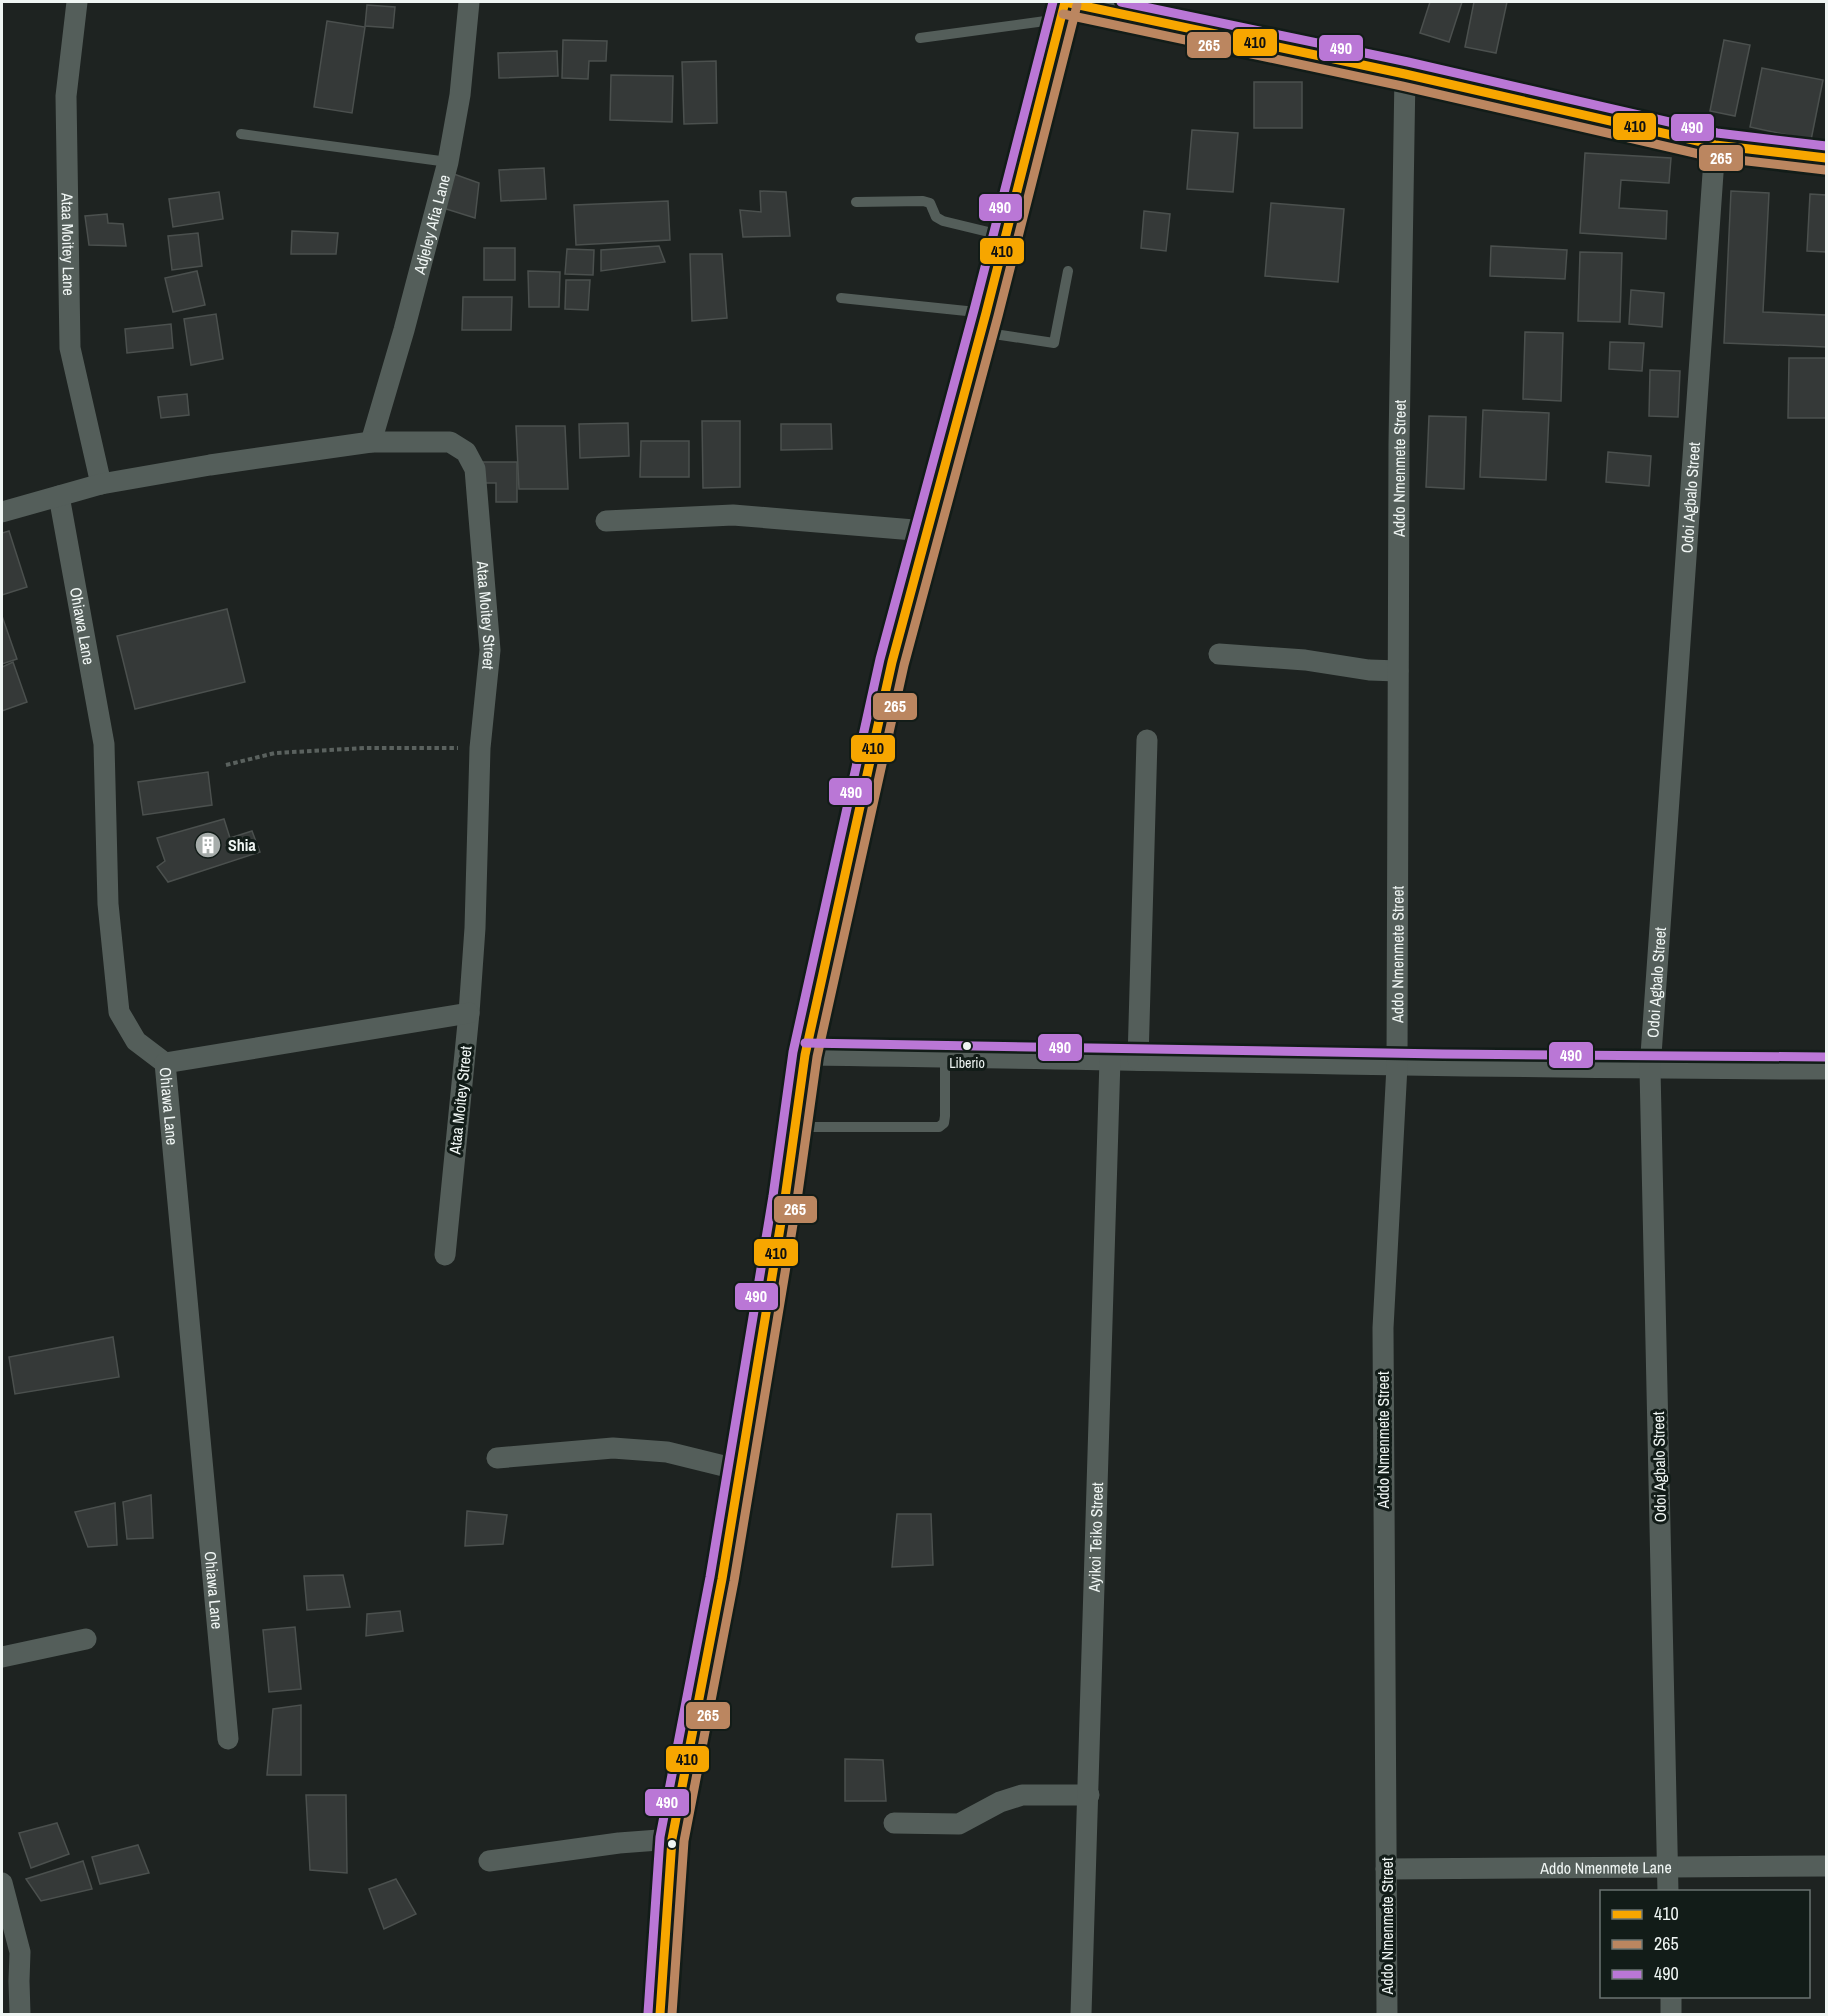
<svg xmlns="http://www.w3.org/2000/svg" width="1828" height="2016" font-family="'Archivo Narrow',sans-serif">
  <rect width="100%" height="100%" fill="#1e2321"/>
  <g fill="#353938" stroke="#4b504e" stroke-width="1.5">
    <polygon points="1430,2 1462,2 1449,42 1420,33"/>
    <polygon points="1474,2 1507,2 1496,53 1465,47"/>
    <polygon points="367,5 395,7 393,28 365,26"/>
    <polygon points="327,21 365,27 352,113 314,107"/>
    <polygon points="563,40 607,41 606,61 589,61 588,79 562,78"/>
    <polygon points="1724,40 1750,45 1735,116 1710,111"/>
    <polygon points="557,51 558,76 499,78 498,53"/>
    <polygon points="716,61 717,123 684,124 682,62"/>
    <polygon points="1762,68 1823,80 1811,140 1750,127"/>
    <polygon points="611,75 673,76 672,122 610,120"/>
    <rect x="1254" y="82" width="48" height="46"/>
    <polygon points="1192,130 1238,133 1233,192 1187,189"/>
    <polygon points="1585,153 1671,158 1669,183 1621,180 1619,208 1667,211 1666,239 1580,233"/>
    <polygon points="544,168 546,199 501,201 499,170"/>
    <polygon points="451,173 479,183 475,218 443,208"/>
    <polygon points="760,191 786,192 790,236 743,237 740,210 761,212"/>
    <polygon points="1731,191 1769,193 1763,312 1826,315 1826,347 1724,343"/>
    <polygon points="219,192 223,219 173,227 169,199"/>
    <polygon points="1810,194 1826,195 1826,252 1807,251"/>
    <polygon points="668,201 670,240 576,245 574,205"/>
    <polygon points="1271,203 1344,209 1338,282 1265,276"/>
    <polygon points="1144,211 1170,214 1166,251 1141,248"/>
    <polygon points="107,214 108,223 123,224 126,246 89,245 85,216"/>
    <polygon points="292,231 338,233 336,254 291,254"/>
    <polygon points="198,233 202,266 172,270 168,236"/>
    <polygon points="659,246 665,262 601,271 601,250"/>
    <polygon points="1491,246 1567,250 1565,279 1490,276"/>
    <rect x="484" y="248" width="31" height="32"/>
    <polygon points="567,249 594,250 593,275 565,274"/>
    <polygon points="1580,252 1622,253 1620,322 1578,321"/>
    <polygon points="690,254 722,254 727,318 692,321"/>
    <polygon points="197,271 205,305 173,312 165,278"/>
    <polygon points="528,271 560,272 559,307 529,307"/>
    <polygon points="566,280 590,280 588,310 565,309"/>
    <polygon points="1631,290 1664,293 1662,327 1629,324"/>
    <polygon points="463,297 512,297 511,330 462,330"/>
    <polygon points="216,314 223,359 191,365 184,319"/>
    <polygon points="171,324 173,348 127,353 125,329"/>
    <polygon points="1525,332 1563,333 1561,401 1523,399"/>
    <polygon points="1610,342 1644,343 1642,371 1609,369"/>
    <polygon points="1789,358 1826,358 1826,418 1788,418"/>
    <polygon points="1650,370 1680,371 1678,417 1649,416"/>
    <polygon points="187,394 189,415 161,418 158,397"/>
    <polygon points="1483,410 1549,413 1546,480 1480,477"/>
    <polygon points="1429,416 1466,417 1464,489 1426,487"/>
    <polygon points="702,421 740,421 740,487 703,488"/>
    <polygon points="628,423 629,456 580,458 579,424"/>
    <polygon points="781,424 831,424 832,449 781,450"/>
    <polygon points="516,426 565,426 568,489 519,489"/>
    <polygon points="641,441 689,441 689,477 640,477"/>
    <polygon points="1608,452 1651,456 1649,486 1606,482"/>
    <polygon points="482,462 517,462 517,502 496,502 496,483 482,483"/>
    <polygon points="9,531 27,587 2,595 2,533"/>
    <polygon points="227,609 245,682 135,709 117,636"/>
    <polygon points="2,616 17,659 2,664"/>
    <polygon points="13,662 27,702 2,711 2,667"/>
    <polygon points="208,772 212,805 143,815 138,782"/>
    <polygon points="224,819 230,838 252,831 260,852 168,882 157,867 165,861 157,838"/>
    <polygon points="113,1337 119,1377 15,1394 9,1357"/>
    <polygon points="151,1495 153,1538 127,1539 123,1502"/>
    <polygon points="115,1503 117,1545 88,1547 75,1512"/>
    <polygon points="467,1511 507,1515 503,1544 465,1546"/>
    <polygon points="897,1514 931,1514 933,1565 892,1567"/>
    <polygon points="343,1575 350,1607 307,1610 304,1576"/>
    <polygon points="400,1611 403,1631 366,1636 367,1614"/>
    <polygon points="295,1627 301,1689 269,1692 263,1630"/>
    <polygon points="301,1705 301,1775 267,1775 273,1709"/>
    <polygon points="845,1759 883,1760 886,1801 845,1801"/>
    <polygon points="306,1795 346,1795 347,1873 310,1870"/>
    <polygon points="57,1823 69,1854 31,1868 19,1833"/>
    <polygon points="138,1845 149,1873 100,1884 92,1857"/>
    <polygon points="83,1861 92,1889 41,1901 26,1879"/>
    <polygon points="396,1879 416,1914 384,1929 369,1889"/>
  </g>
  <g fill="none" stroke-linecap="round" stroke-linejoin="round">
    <polyline stroke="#5a615e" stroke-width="4" stroke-dasharray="4.5 3" stroke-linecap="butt" points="226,765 275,753 365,748 458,748"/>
    <g stroke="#545e5a" stroke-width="10">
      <polyline points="920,38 1060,19"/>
      <polyline points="241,134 448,162"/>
      <polyline points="856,202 923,201 930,203 936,217 943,221 1005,236"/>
      <polyline points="841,298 986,313"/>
      <polyline points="981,332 1054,343 1068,271"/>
      <polyline points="795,1127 939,1127 944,1123 945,1116 945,1057"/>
    </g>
    <g stroke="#545e5a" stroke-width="21">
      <path id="s1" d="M77 2 66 96 70 348 101 484"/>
      <path id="s2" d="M371 442 404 330 448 162 460 95 469 2"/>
      <path id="s3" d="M59 496 104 744 108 904 119 1012 136 1041 165 1063 228 1739"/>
      <path id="s4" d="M2 512 101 484 210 465 371 442H450L466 452 475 469 490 650 480 748 475 928 469 1013 445 1255"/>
      <polyline points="606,521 733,515 926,531"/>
      <polyline points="1219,654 1305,660 1369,670 1398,671"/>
      <path d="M805 1055C1145 1059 1486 1069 1826 1069"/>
      <polyline points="1138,1060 1147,740"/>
      <polyline points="165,1063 469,1013"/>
      <polyline points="497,1458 613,1448 667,1452 740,1470"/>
      <polyline points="2,1657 86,1639"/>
      <polyline points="894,1823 959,1824 1000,1802 1022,1795 1089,1795"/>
      <polyline points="489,1861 619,1843 672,1839"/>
      <path id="s5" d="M1386 1869 1826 1866"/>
      <polyline points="2,1883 20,1952 19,1981 20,2014"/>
      <path id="s6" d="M1668 1892 1650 1069 1715 145"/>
      <polyline points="1671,1996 1671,2014"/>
      <polyline points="660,2014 672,1839 722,1579 785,1198 805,1055 841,898 892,662 986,313 1065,2 1405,74 1715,145 1826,158"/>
      <path id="s7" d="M1081 2014 1110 1059"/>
      <path id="s8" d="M1387 2014 1383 1328 1397 1066 1399 444 1405 74"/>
    </g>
    <defs>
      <g id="bus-1">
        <polyline points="1065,2 1405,74 1715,145 1826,158"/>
        <polyline points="660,2014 672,1839 722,1579 785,1198 805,1055 892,662 986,313 1065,2"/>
      </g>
      <g id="bus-2">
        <polyline points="1063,14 1402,86 1712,157 1825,170"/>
        <polyline points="672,2014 684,1841 734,1581 797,1200 817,1057 904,665 998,316 1077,5"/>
      </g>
      <g id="bus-3">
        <polyline points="1121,2 1408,62 1717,133 1826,146"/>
        <polyline points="805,1043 1443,1054 1826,1057"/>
        <polyline points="648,2013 660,1837 710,1577 773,1196 793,1052 880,659 974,310 1053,2"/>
      </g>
    </defs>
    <use href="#bus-1" stroke="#121c18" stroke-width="14"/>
    <use href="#bus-2" stroke="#121c18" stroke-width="14"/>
    <use href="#bus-3" stroke="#121c18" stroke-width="14"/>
    <use href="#bus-1" stroke="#f7a600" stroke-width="9"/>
    <use href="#bus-2" stroke="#bb8660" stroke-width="9"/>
    <use href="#bus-3" stroke="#ba77d6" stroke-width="9"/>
  </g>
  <defs>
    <symbol id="building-disc" viewBox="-11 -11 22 22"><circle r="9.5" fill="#a6acaa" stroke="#121c18"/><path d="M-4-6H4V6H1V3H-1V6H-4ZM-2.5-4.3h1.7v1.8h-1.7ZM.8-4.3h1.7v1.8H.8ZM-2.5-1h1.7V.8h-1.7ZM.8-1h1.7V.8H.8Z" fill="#fff"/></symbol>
  </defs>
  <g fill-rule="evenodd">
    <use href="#building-disc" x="193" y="830" width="30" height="30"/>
  </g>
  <g fill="#eff5f3" stroke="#121c18" stroke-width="2">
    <circle cx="967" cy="1046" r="5"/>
    <circle cx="672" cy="1844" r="5"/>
  </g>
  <g text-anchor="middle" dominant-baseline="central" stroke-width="6" stroke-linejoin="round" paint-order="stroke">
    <g font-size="14" fill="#eff5f3" stroke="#121c18">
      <text x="967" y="1063">Liberio</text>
    </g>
    <g font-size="16" fill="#eff5f3" stroke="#121c18">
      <text stroke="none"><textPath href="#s2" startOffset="226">Adjeley Afia Lane</textPath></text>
      <text stroke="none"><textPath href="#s1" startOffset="243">Ataa Moitey Lane</textPath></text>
      <text stroke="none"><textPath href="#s8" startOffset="1546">Addo Nmenmete Street</textPath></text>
      <text stroke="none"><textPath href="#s6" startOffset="1396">Odoi Agbalo Street</textPath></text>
      <text stroke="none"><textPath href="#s4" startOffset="640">Ataa Moitey Street</textPath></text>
      <text stroke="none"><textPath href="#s3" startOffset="132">Ohiawa Lane</textPath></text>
      <text stroke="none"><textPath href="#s8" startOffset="1060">Addo Nmenmete Street</textPath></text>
      <text stroke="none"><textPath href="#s6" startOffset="910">Odoi Agbalo Street</textPath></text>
      <text transform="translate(460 1100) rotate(-84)">Ataa Moitey Street</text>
      <text stroke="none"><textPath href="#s3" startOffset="634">Ohiawa Lane</textPath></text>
      <text transform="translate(1383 1440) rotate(-90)">Addo Nmenmete Street</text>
      <text transform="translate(1659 1467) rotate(-91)">Odoi Agbalo Street</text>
      <text stroke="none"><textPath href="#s7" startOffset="477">Ayikoi Teiko Street</textPath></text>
      <text stroke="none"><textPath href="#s3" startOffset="1120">Ohiawa Lane</textPath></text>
      <text stroke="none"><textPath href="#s5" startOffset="220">Addo Nmenmete Lane</textPath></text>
      <text transform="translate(1387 1926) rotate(-90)">Addo Nmenmete Street</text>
    </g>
    <g font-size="16" font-weight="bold" fill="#eff5f3" stroke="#121c18" text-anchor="start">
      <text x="228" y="845">Shia</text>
    </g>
  </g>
  <g stroke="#121c18" stroke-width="2">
    <rect x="1232" y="28" width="46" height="29" rx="6" fill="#f7a600"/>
    <rect x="1186" y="31" width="46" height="28" rx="6" fill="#bb8660"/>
    <rect x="1318" y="34" width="46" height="28" rx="6" fill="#ba77d6"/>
    <rect x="1612" y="112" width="45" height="29" rx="6" fill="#f7a600"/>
    <rect x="1670" y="113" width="45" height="29" rx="6" fill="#ba77d6"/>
    <rect x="1698" y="144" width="46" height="28" rx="6" fill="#bb8660"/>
    <rect x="978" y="193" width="45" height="29" rx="6" fill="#ba77d6"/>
    <rect x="979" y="237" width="46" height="28" rx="6" fill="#f7a600"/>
    <rect x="872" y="692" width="46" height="29" rx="6" fill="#bb8660"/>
    <rect x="850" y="734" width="46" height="29" rx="6" fill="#f7a600"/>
    <rect x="828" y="777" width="45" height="29" rx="6" fill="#ba77d6"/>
    <rect x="1037" y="1033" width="46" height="29" rx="6" fill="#ba77d6"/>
    <rect x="1548" y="1041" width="46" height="28" rx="6" fill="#ba77d6"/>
    <rect x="773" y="1195" width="45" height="29" rx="6" fill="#bb8660"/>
    <rect x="753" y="1238" width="46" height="29" rx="6" fill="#f7a600"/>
    <rect x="734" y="1282" width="45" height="29" rx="6" fill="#ba77d6"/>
    <rect x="685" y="1701" width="46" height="29" rx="6" fill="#bb8660"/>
    <rect x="665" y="1745" width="45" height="28" rx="6" fill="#f7a600"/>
    <rect x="644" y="1788" width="46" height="29" rx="6" fill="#ba77d6"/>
  </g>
  <g font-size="16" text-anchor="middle" font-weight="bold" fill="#fff">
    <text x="1209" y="51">265</text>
    <text x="1341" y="54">490</text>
    <text x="1692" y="133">490</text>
    <text x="1721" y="164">265</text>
    <text x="1000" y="213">490</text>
    <text x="895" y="712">265</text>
    <text x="851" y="798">490</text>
    <text x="1060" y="1053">490</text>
    <text x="1571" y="1061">490</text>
    <text x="795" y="1215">265</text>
    <text x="756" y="1302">490</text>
    <text x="708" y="1721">265</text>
    <text x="667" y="1808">490</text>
  </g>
  <g font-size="16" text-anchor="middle" font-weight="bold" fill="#111">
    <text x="1255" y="48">410</text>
    <text x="1635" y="132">410</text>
    <text x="1002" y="257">410</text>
    <text x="873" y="754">410</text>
    <text x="776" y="1259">410</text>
    <text x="687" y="1765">410</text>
  </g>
  <rect width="1828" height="2016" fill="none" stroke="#eff5f3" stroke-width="6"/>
  <rect x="1600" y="1890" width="210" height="108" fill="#121c18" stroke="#6a7370" stroke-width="1.5"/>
  <rect x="1612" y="1910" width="30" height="9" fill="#f7a600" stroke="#6a7370" stroke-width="1.5"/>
  <text x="1654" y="1920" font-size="18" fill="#eff5f3">410</text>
  <rect x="1612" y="1940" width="30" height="9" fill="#bb8660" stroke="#6a7370" stroke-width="1.5"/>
  <text x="1654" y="1950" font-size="18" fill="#eff5f3">265</text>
  <rect x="1612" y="1970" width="30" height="9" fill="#ba77d6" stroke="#6a7370" stroke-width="1.5"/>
  <text x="1654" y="1980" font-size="18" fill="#eff5f3">490</text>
</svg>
